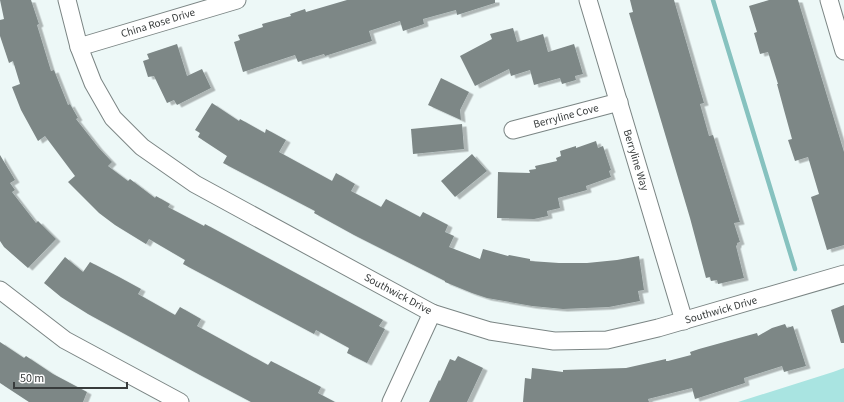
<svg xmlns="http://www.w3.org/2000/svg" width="844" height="402" font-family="'Source Sans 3',sans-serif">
  <defs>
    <filter id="shadow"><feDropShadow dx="4.5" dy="2.5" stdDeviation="0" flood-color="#0004"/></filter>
  </defs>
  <rect width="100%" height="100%" fill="#edf8f7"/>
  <polygon fill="#a9e4e1" points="844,368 844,402 738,402 833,372"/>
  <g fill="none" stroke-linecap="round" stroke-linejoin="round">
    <polyline stroke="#86c2bf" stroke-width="4.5" points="713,0 795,269"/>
  </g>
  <g fill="#7d8786" filter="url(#shadow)">
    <polygon points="0,0 31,0 39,24 37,25 51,71 54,70 68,105 70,104 78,118 76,119 98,147 112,162 108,166 128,181 130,179 155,198 156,196 170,204 168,207 204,226 205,224 383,320 379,326 385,329 367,363 347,353 349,348 316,330 314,334 230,289 183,264 185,260 149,239 146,244 115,225 99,213 68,182 75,176 45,136 38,141 21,110 12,87 20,84 13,61 9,63 0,36 0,20 4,19"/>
    <polygon points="347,0 495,0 495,3 457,15 456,10 423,19 424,24 403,31 400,21 369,31 372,41 325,56 324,54 298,62 295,55 243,72 234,42 240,40 238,35 263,27 262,24 291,16 290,14 305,9 306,12"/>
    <polygon points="630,0 674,0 704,103 700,104 709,136 713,135 740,222 734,223 740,242 737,243 737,245 736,246 744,278 718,284 717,280 711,281 710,277 706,278 690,218 629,13 633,12"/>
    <polygon points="769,0 798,0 844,152 844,245 827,250 811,197 819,194 808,157 795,161 788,140 792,139 784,110 777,84 778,84 768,52 760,54 754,33 757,32 749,6"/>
    <polygon points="513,28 517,42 543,34 548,52 574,44 583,74 575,76 576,80 562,84 560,78 534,85 530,70 511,76 509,69 475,86 460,56 492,39 490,34"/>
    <polygon points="177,44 187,76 202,69 211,88 177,105 174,100 167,103 154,76 148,77 143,61 149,59 147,54"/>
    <polygon points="441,78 469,92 460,110 461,120 428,105"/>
    <polygon points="212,103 239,121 240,119 265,133 266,129 286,140 279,152 332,181 336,173 355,184 351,191 381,207 386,199 420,217 423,212 448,225 445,232 454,236 449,247 480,259 483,249 508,256 509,255 530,259 530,261 559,263 587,263 617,260 639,256 644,290 638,291 640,301 609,307 563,309 532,306 487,298 472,293 445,282 445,281 354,235 314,213 315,211 223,163 227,156 198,137 200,133 195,130"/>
    <polygon points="462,124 464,149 413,154 411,129"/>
    <polygon points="596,141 598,148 603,146 611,170 609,171 611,177 586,186 587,190 558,198 560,208 547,211 548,216 534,219 497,218 498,172 530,173 529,170 536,169 535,166 557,161 556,158 561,156 560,151 576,146 576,148"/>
    <polygon points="472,154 487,171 455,197 441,181"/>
    <polygon points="0,155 15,180 10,183 15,190 12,192 36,223 38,221 56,239 28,268 4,247 0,241"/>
    <polygon points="65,257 83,272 90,262 119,277 141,289 138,294 175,315 180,307 201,319 197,326 268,365 271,361 321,387 318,393 335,402 251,402 200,375 88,314 61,297 44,283"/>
    <polygon points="844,305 844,343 841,343 831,310"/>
    <polygon points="785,324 787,328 793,326 806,366 784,372 782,366 744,378 745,383 695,399 692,388 648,399 649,402 523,402 525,378 531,379 532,368 563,372 563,370 626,368 666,359 666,361 668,361 691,355 690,352 699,349 757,333 758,336 772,328"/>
    <polygon points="0,342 24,358 26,356 53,374 87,392 83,402 29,402 0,383"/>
    <polygon points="458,356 483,368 467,402 429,402 439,380 440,381 450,359 455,361"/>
  </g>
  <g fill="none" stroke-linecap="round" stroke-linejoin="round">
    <defs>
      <g id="street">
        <polyline points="67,0 79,47 93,83 113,118 142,147 195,184 432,313 490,331 554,341 607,340 658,328 844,274"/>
        <polyline points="588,0 684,321"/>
        <polyline points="829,0 844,51"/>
        <polyline points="79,47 237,0"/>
        <polyline points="513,130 619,102"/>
        <polyline points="0,290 65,340 180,402"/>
        <polyline points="391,402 432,313"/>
      </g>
    </defs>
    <use href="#street" stroke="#7b8584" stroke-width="19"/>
    <use href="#street" stroke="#fff" stroke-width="17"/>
  </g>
  <g text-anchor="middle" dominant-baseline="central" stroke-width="3.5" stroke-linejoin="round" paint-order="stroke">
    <g font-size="11" fill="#383c3c" stroke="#fff">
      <text transform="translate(158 23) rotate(-17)">China Rose Drive</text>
      <text transform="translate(566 116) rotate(-15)">Berryline Cove</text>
      <text transform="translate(636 160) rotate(73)">Berryline Way</text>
      <text transform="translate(398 294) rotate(28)">Southwick Drive</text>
      <text transform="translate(721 310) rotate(-16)">Southwick Drive</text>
    </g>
  </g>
  <path d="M14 382v6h113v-6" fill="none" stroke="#383c3c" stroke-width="2"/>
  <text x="20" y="382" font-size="12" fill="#383c3c" stroke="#ffffff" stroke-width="3" paint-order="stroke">50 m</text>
</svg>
